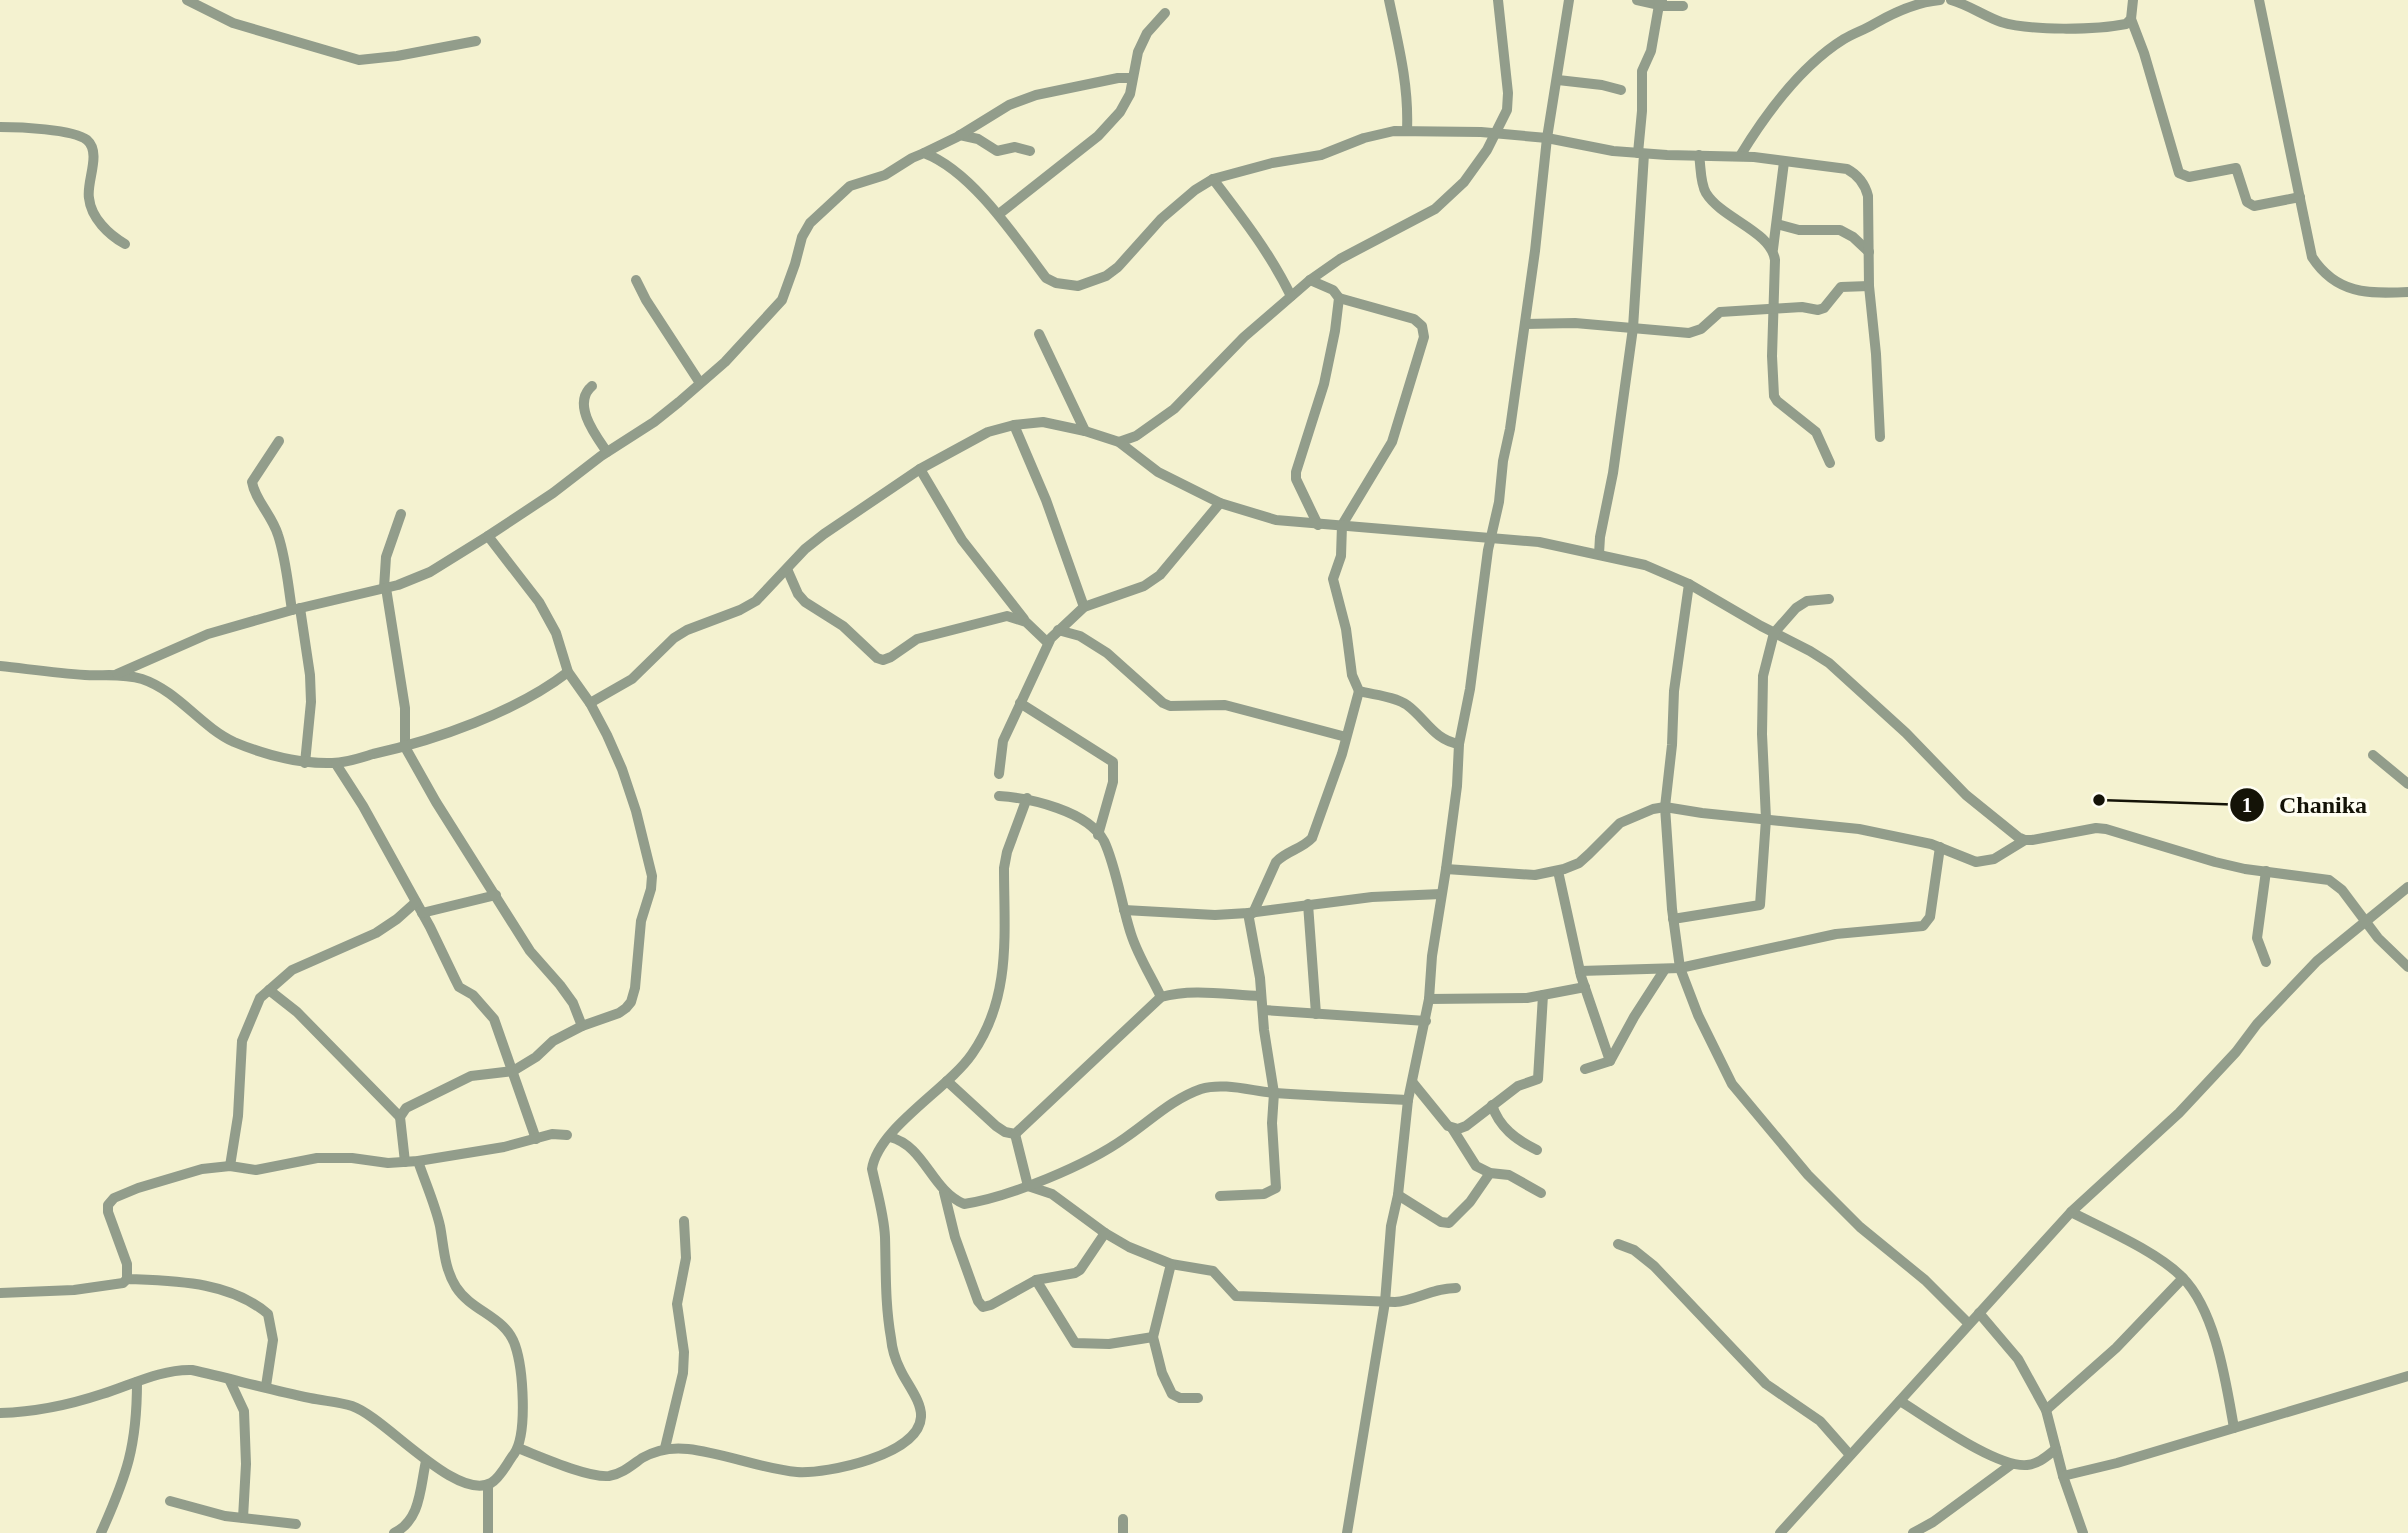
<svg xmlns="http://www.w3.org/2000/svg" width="2408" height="1533" font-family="Georgia,serif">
  <rect width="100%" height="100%" fill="#f4f2d0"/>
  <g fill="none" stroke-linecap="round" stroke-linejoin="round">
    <g stroke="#929d8b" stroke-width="10">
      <polyline points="187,0 233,23 359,60 397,56 476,41"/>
      <path d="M1389 0C1398 43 1409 85 1407 130"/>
      <polyline points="1637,0 1664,6 1683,6"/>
      <path d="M1951 0C1969 5 1984 16 2001 22 2030 31 2096 30 2126 24L2131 19 2133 0"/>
      <path d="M2259 0 2312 257C2336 294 2368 294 2408 292"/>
      <polyline points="2131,19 2144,53 2179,173 2189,177 2236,168 2247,202 2254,206 2300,197"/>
      <polyline points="1558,80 1602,85 1621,90"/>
      <path d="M0 127C18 127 73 129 87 140 102 153 86 182 89 198 91 218 109 235 125 244"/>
      <polyline points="960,135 978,139 997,151 1015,147 1030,151"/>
      <polyline points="924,153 957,137 1009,105 1036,95 1118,78 1132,78"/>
      <polyline points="1638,153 1642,111 1642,71 1651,51 1659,5 1662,0"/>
      <path d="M1699 155C1701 167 1700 183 1706 193 1722 219 1771 231 1775 260L1772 356 1774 396 1777 401 1816 432 1830 463"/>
      <path d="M1740 156C1765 115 1802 65 1844 39 1854 33 1864 30 1874 24 1893 13 1917 2 1940 0"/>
      <path d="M1213 179C1242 217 1270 253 1291 296"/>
      <polyline points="999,214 1098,136 1120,112 1130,94 1138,52 1147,33 1165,13"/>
      <polyline points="1777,224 1799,230 1840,230 1853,237 1869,252"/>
      <polyline points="1773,249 1784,162"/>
      <polyline points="636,280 646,300 700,383"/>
      <polyline points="1310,280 1333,290 1339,298 1335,331 1324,384 1296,472 1296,479 1318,525"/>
      <path d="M1339 298 1414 319 1422 326 1424 337 1392 442 1342 525 1341 556 1333 579 1346 629 1352 675 1359 691C1374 695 1394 696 1407 705 1426 719 1434 740 1459 744"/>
      <polyline points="1525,324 1575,323 1689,333 1701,329 1720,312 1802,307 1818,310 1824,308 1841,287 1869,286"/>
      <polyline points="1039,334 1085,431"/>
      <path d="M592 386C571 404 596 436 607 452"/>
      <polyline points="1014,425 1046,500 1084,607"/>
      <path d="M279 441 252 482C255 500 272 515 278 535 286 559 288 585 292 610"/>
      <polyline points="1119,442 1136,436 1174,409 1244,337 1310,280 1340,259 1435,209 1464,182 1487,150 1507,110 1508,93 1498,0"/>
      <polyline points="920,469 962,540 1024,619"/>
      <polyline points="1599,554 1600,537 1613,473 1633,328 1644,154"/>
      <polyline points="787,569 798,594 805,602 843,626 877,658 883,660 891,657 917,639 1007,616 1026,622 1048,643"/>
      <polyline points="1689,584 1674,691 1672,745 1665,807 1672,909 1680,968 1698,1015 1732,1084 1808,1175 1860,1227 1925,1280 1968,1323"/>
      <polyline points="384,588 386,557 401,514"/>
      <polyline points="386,588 405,708 405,747 436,802 530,951 560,985 573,1003 582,1026"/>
      <polyline points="300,608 310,675 311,702 305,763"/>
      <polyline points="1058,630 1080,636 1107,653 1163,703 1170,706 1225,705 1346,737"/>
      <path d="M0 666C28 669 56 673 85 675 104 676 123 673 142 679 178 691 201 727 234 742 265 755 299 764 332 763 346 763 360 758 373 754 436 740 516 712 568 672"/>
      <path d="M117 674 208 634 292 610 398 585 430 572 488 536 553 493 601 456 654 422 679 402 725 362 782 300 795 264 802 237 810 223 850 186 885 175 912 158 924 153C972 171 1016 238 1046 278L1056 283 1078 286 1106 276 1118 267 1161 219 1195 190 1213 179 1272 163 1321 155 1364 138 1394 131 1481 132 1547 138 1613 151 1667 155 1754 157 1847 169C1858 175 1865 184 1868 196L1869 286 1876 354 1880 437"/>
      <polyline points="590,703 632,679 674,638 687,630 740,610 756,601 805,549 824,534 920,469 988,432 1014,425 1043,422 1085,431 1119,442 1158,472 1220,503 1276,520 1539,542 1645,565 1689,584 1761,626 1810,651 1829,663 1906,733 1966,795 2018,837 2025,840 2032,840 2096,828 2106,829 2215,862 2245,869 2329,880 2342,890 2378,938 2408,967"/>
      <polyline points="1020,703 1113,762 1113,782 1098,835"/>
      <polyline points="2373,755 2408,784"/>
      <polyline points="336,764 363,806 430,927 455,979 459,987 473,995 494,1019 536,1139"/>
      <polyline points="999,774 1003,741 1051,638 1084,607 1144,586 1160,575 1220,503"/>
      <path d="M999 796C1030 798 1088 811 1104 841 1116 866 1122 907 1131 934 1138 956 1151 976 1161 997"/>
      <polyline points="1446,869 1535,875 1564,869 1579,863 1589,854 1620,823 1653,809 1665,807 1702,813 1859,829 1931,844 1976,862 1994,859 2025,840"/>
      <polyline points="1558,871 1581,976 1610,1061"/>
      <polyline points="1308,904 1316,1014"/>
      <polyline points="1124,910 1215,915 1248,913 1372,897 1441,894"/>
      <polyline points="422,913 496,895"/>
      <path d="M1253 913 1276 862C1286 851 1302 849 1312 838L1342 754 1359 691"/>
      <polyline points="1673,919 1760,905 1766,819 1762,734 1763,676 1774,633 1796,608 1807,601 1829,599"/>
      <polyline points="2266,962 2257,938 2266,871"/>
      <polyline points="1580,971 1680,968 1836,934 1923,926 1930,917 1940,847"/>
      <polyline points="269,990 297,1012 400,1117"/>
      <polyline points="1429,999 1527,998 1585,987"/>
      <polyline points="1263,1010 1426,1021"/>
      <polyline points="1585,1069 1610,1061 1634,1017 1665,969"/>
      <path d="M947 1081 996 1126 1005 1132 1015 1134 1161 997C1193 988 1228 995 1261 996"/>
      <polyline points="1413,1083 1448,1126 1458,1129 1466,1126 1518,1086 1538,1079 1543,995"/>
      <path d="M1492 1105C1499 1127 1516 1140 1537 1150"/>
      <polyline points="1452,1128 1476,1166 1490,1173 1509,1175 1541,1193"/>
      <path d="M1015 1134 1028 1186 1052 1194 1105 1233 1129 1247 1171 1264 1213 1271 1236 1296 1395 1302C1415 1301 1432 1288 1456 1288"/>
      <path d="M890 1137C925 1146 931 1190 964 1204 1010 1197 1087 1165 1125 1138 1150 1121 1172 1099 1201 1089 1223 1082 1252 1091 1275 1093 1319 1096 1364 1098 1408 1100"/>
      <polyline points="405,1162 400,1117 406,1108 471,1076 513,1071 536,1057 553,1041 582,1026 619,1013 626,1008 631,1002 635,988 641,921 651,889 652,876 636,811 622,769 607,735 590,703 568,672 556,633 539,602 488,536"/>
      <polyline points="230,1166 238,1116 242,1041 260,998 292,970 376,933 397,919 416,902"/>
      <polyline points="944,1192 955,1237 978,1301 983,1307 991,1305 1036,1280 1075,1273 1080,1270 1105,1233"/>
      <polyline points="1398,1195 1441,1222 1449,1223 1470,1202 1490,1173"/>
      <polyline points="1220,1196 1264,1194 1276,1188 1272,1123 1274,1093 1264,1030 1260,978 1248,913"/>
      <path d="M2071 1212C2104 1229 2156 1251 2182 1277 2216 1311 2226 1383 2234 1428"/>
      <polyline points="1618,1244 1634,1250 1654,1266 1766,1384 1820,1421 1850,1455"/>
      <polyline points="1171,1264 1153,1337 1162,1373 1172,1394 1180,1398 1198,1398"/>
      <path d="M127 1279C175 1281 229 1281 268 1314L273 1340 266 1386"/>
      <polyline points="1036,1280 1075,1343 1109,1344 1153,1337"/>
      <polyline points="0,1293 74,1290 123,1283 127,1279 127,1264 108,1212 108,1205 114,1198 138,1188 202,1169 230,1166 256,1170 317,1158 352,1158 388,1163 418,1161 504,1147 552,1134 567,1135"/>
      <polyline points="1979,1313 2018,1359 2046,1410 2063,1476 2083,1533"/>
      <polyline points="229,1379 244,1411 246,1464 243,1518"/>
      <path d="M1900 1401C1928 1418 1996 1468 2027 1465 2039 1464 2047 1456 2056 1449"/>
      <polyline points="2046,1410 2116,1348 2183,1278"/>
      <path d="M0 1413C35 1412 69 1405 102 1394 131 1385 161 1369 192 1370 232 1379 271 1390 310 1398 324 1401 339 1402 352 1406 385 1417 456 1502 491 1483 501 1477 507 1463 514 1454 528 1434 523 1368 515 1345 505 1316 472 1312 456 1287 444 1268 444 1247 440 1226 435 1204 425 1182 418 1161"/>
      <path d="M518 1448C539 1456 588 1478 609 1476 622 1474 632 1465 642 1458 656 1450 671 1447 688 1449 724 1453 762 1469 797 1472 827 1474 919 1455 921 1417 922 1401 906 1383 900 1369 895 1359 892 1349 891 1338 885 1304 886 1272 885 1237 884 1215 877 1192 872 1169 878 1128 948 1089 972 1054 1012 997 1004 933 1004 868L1007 852 1027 798"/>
      <polyline points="665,1448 683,1373 684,1352 677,1304 686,1258 684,1221"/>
      <polyline points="2063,1476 2117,1463 2408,1376"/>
      <polyline points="170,1501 225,1516 296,1524"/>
      <path d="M101 1533C127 1475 137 1446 137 1382"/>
      <path d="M394 1533C421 1520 420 1488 426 1461"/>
      <polyline points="488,1533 488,1485"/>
      <polyline points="1123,1533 1123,1519"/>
      <polyline points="1347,1533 1385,1302 1391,1226 1398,1195 1408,1100 1429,999 1432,956 1446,869 1457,786 1459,744 1470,689 1488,550 1499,502 1503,461 1510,429 1535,251 1547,138 1569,0"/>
      <polyline points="1780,1533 2071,1212 2179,1113 2236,1052 2257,1024 2317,961 2408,887"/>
      <polyline points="1913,1533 1933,1522 2012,1464"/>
    </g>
  </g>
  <path fill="none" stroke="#141307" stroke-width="2.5" d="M2099 800L2247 805"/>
  <g fill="#141307" stroke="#fffef1" stroke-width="2.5">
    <circle cx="2099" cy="800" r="7"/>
    <circle cx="2247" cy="805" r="18"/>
  </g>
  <g font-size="21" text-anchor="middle" font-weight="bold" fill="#fff">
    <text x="2247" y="812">1</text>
  </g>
  <g font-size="24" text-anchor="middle" font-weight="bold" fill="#141307" stroke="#fffef1" stroke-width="7" stroke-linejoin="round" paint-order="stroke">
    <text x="2323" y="813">Chanika</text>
  </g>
</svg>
